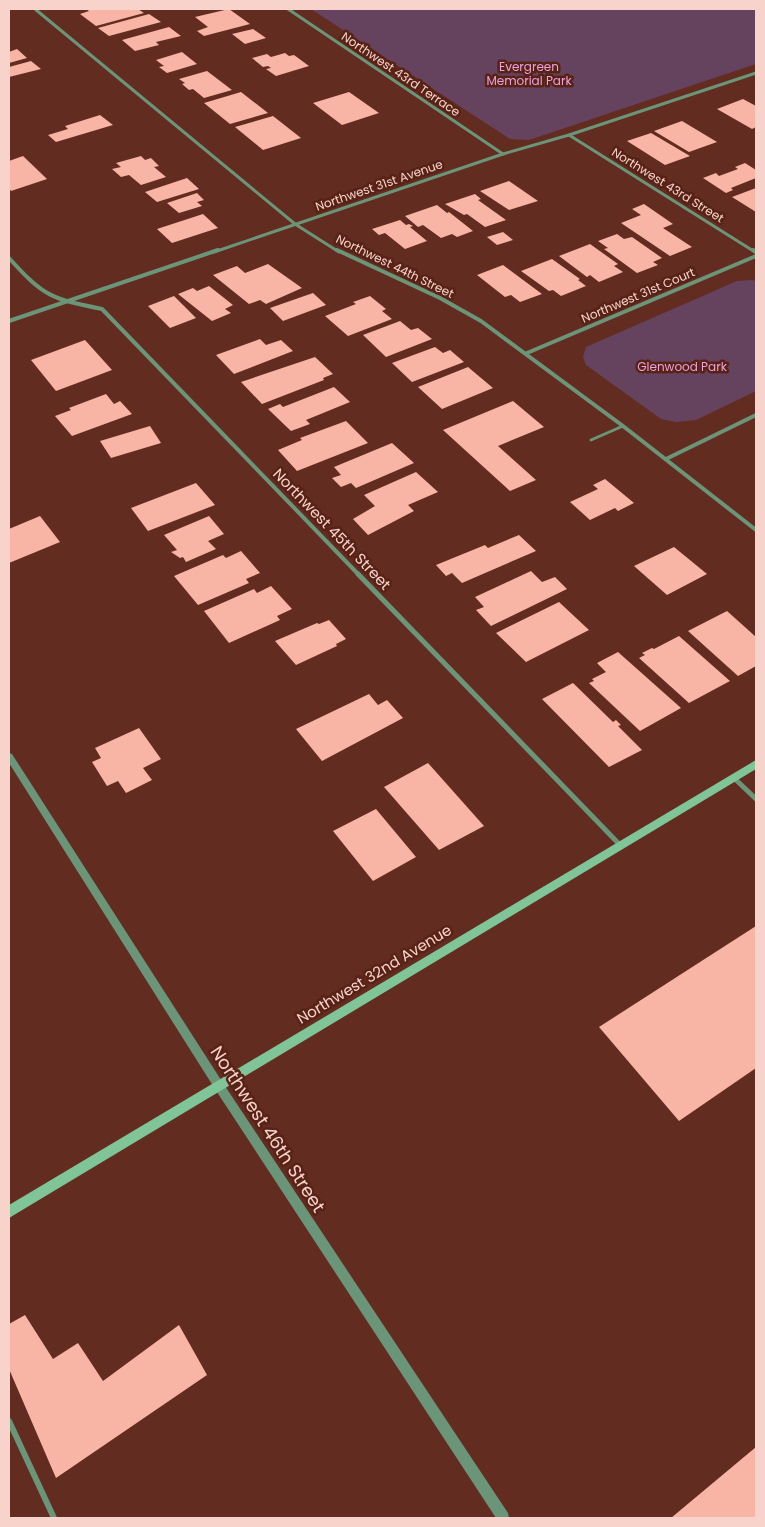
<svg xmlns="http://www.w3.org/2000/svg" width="765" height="1527" font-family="Poppins,sans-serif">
  <rect width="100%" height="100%" fill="#632c20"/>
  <g fill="#65435e">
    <polygon points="311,9 756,9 756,64 529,140 510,139"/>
    <polygon points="752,280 756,281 756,391 696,420 676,422 661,419 586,365 583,357 586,347 737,281"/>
  </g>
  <g fill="#f8b4a4">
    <polygon points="86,9 138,9 144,13 96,26 80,14 89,11"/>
    <polygon points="229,9 250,24 204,36 197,31 208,27 195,17"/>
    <polygon points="149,14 161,22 109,36 98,28"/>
    <polygon points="169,27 181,36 156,42 159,45 135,51 122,40"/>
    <polygon points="253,29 266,38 245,44 232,34"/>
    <polygon points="17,49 27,58 9,63 9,52"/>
    <polygon points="182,52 197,64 167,73 159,67 164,66 156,60"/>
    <polygon points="285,53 289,56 294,55 309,66 276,76 266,69 271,68 268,66 263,67 252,58 267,54 271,57"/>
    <polygon points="31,61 41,69 9,77 9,67"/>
    <polygon points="207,71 232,90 204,98 193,89 189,90 182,84 185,83 179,79"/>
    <polygon points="241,92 268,113 230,124 204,103"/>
    <polygon points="349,92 379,113 342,125 313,103"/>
    <polygon points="743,99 756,106 756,127 752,129 717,109"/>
    <polygon points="100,115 113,125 56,142 48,135 68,129 65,126"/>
    <polygon points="273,116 301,138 263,150 235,127"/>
    <polygon points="682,121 717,142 689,152 654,131"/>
    <polygon points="651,133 690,156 665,165 627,141"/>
    <polygon points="23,156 47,179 11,191 9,188 9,161"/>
    <polygon points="141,156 145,160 151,158 159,166 154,167 166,177 141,185 129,175 121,177 112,169 121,167 116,163"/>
    <polygon points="745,163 756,170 756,178 731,188 733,190 726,193 703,178 716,173 719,176 738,169 735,167"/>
    <polygon points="187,178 199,189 157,202 145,192"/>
    <polygon points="509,181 538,201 509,210 480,191"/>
    <polygon points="756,188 756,212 732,197"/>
    <polygon points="197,193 204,200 197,202 202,206 179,213 167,203"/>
    <polygon points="475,194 481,199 478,200 506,220 485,227 467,214 464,215 445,204"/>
    <polygon points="644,204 673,224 663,228 692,247 670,256 621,223 641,215 632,209"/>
    <polygon points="437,205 447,213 449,212 473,231 457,237 452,234 441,238 423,225 418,227 405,216"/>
    <polygon points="203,214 218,228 172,243 157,229"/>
    <polygon points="400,220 406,225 409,224 413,226 410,227 427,241 405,249 385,233 379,235 372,229"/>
    <polygon points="503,232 513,240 497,245 487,237"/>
    <polygon points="617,234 624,239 632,237 662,258 653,262 658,265 637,273 604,249 608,248 598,241"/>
    <polygon points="590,244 618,264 614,266 623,272 599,282 590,275 587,277 559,256"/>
    <polygon points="552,259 580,279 578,280 586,286 561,296 553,290 549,291 521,271"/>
    <polygon points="268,264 302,288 266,304 260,300 249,304 213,275 237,266 245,273"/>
    <polygon points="503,265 542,294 520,302 511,295 505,297 477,275"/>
    <polygon points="209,286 233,305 225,309 231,313 212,321 178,294 193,288 197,291"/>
    <polygon points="313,293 326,305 283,321 270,308"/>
    <polygon points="174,296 196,318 170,328 148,306"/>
    <polygon points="370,296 386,309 382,311 392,319 348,336 325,316 356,304 353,302"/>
    <polygon points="400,321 411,330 418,328 432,339 386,357 363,335"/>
    <polygon points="260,339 266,345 281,340 293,351 234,374 216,355"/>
    <polygon points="85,340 112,370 56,391 31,360"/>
    <polygon points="435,347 443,353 450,350 464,362 412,382 392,363"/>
    <polygon points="315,357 333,374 323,378 324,380 262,404 241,382"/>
    <polygon points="468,367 493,388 442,409 418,387"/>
    <polygon points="334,387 350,402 306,420 310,424 291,431 268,409 280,404 283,407"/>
    <polygon points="106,394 114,404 120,401 132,414 72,436 55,416 71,410 69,408"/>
    <polygon points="513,401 544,427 498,446 536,480 510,491 443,430"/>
    <polygon points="346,421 368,443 297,471 278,450 302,440 300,438"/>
    <polygon points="150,426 161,443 111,458 100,441"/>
    <polygon points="392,443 414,463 356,488 351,483 341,487 332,478 341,475 334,467"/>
    <polygon points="416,472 438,492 408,505 414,511 368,535 353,519 375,506 364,495"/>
    <polygon points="605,479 634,503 618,511 615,508 590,520 570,502 598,489 593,485"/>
    <polygon points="196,483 215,505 148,531 131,508"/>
    <polygon points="40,516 60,542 9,563 9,529"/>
    <polygon points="209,516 224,534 208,541 216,549 186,562 183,557 180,558 171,552 177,550 164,535"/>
    <polygon points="519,535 536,551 462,583 452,573 446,576 436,565 485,545 488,548"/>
    <polygon points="674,547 707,574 667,595 634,566"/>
    <polygon points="241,551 260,573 246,579 249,583 198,605 174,576 223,555 226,558"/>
    <polygon points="531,571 542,582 555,577 567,589 491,626 476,610 484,607 475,597"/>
    <polygon points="271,586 292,609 277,616 280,620 229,643 204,611 254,589 257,593"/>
    <polygon points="559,602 589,630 526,662 496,633"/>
    <polygon points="727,611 756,637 756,666 738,676 688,631"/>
    <polygon points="329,620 346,639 336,644 337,646 296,665 275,641 317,623 319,624"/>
    <polygon points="679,636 730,681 689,703 639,658 645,655 642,653 652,648 654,649"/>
    <polygon points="618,652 681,708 640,731 589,683 594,681 592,679 606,672 597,663"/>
    <polygon points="573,683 613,722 616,720 621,725 618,726 642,750 609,767 542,699"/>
    <polygon points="369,694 378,705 387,700 403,718 322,761 296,729"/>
    <polygon points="139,728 161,759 143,768 152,780 126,793 118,781 107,786 92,762 101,758 95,748"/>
    <polygon points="428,763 484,826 439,850 384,787"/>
    <polygon points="376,809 416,857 373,881 333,831"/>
    <polygon points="756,926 756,1068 679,1121 599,1027"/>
    <polygon points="25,1315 53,1359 78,1343 103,1381 179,1325 207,1375 56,1478 9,1369 9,1324"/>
    <polygon points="756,1447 756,1518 671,1518"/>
  </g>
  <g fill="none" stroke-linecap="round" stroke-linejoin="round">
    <polyline stroke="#6b9578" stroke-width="3" points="591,440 623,426"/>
    <g stroke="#6b9578" stroke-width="3">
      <polyline points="35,9 295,224 339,252"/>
      <polyline points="288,9 503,154"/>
      <polyline points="569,135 755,252"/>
      <polyline points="214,252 503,154 569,135 756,73"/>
    </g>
    <g stroke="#6b9578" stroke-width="4">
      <polyline points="337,250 440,298 481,321 623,426 756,530"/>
      <polyline points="753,250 756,252"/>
      <path d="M9 258C44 297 52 299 102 309L359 575"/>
      <polyline points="9,321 218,250"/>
      <polyline points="527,353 756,256"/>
      <polyline points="666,459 756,415"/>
    </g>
    <g stroke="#6b9578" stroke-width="5">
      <polyline points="358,574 621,846"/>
      <polyline points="734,778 756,799"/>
    </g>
    <polyline stroke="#6b9578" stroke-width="6" points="9,1421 54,1518"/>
    <polygon fill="#6b9578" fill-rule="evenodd" points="9,753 12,754 223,1083 508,1513 509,1518 496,1518 215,1089 9,763"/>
    <polygon fill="#80c597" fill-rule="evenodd" points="756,760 756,769 9,1218 9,1205"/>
  </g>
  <g text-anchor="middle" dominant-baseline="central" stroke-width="5" stroke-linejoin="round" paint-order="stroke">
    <g font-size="12" fill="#eaa2dc" stroke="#582216">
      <text x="529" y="66">Evergreen<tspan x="529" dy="14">Memorial Park</tspan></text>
      <text x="682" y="366">Glenwood Park</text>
    </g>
    <g font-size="12" fill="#f7d3cb" stroke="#582216">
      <text transform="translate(401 74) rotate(34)">Northwest 43rd Terrace</text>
      <text transform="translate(379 185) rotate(-19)">Northwest 31st Avenue</text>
      <text transform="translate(668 185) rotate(32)">Northwest 43rd Street</text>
      <text transform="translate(395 266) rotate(26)">Northwest 44th Street</text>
      <text transform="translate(638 295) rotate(-23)">Northwest 31st Court</text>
    </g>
    <g font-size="15" fill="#f7d3cb" stroke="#582216">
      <text transform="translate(332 529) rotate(46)">Northwest 45th Street</text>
      <text transform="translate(374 974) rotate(-31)">Northwest 32nd Avenue</text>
    </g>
    <g font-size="18" fill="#f7d3cb" stroke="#582216">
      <text transform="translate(268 1129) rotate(57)">Northwest 46th Street</text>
    </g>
  </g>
  <rect width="765" height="1527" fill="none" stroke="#f7d3cb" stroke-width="20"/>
</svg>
